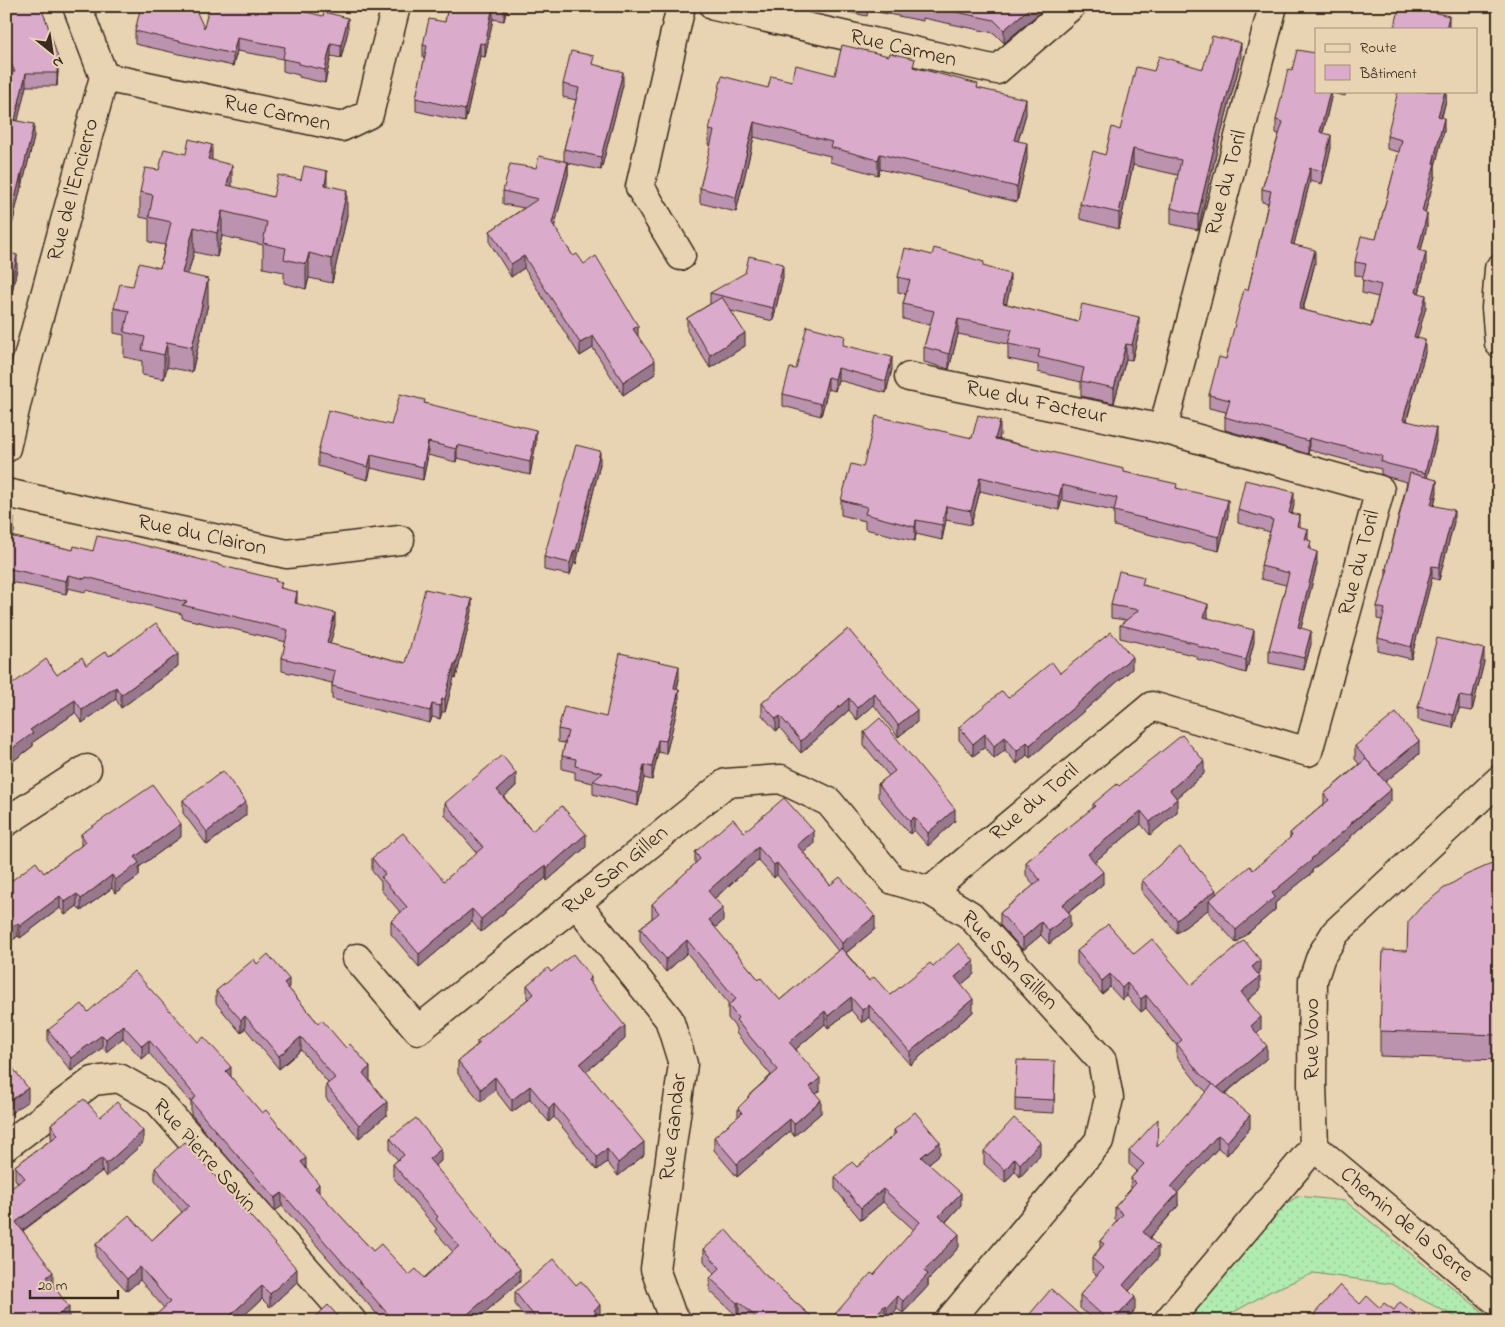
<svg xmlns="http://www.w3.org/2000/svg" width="1505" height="1327" font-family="'Indie Flower',sans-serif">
  <defs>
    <pattern id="grass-dots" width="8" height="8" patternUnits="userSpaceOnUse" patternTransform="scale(1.25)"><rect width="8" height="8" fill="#b0ebb0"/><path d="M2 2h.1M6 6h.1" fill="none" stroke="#98ca97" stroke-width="1.8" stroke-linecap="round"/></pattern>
  </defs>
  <rect width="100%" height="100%" fill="#e8d3b2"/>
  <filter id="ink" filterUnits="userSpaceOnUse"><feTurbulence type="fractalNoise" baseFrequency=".02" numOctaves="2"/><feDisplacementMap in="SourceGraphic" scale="10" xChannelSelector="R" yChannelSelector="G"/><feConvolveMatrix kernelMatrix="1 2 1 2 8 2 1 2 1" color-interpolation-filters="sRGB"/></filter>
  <g filter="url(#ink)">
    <polygon fill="url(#grass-dots)" stroke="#768a67" points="1298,1196 1345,1201 1488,1316 1484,1321 1464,1321 1391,1284 1314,1273 1271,1291 1218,1321 1182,1321 1266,1217"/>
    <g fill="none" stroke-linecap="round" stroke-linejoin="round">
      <defs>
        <g id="street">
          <polyline points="681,6 640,187 681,256"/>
          <polyline points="714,6 997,70 1071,6"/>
          <polyline points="104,77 342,127 369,114 396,6"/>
          <polyline points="1499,269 1496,308 1499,343"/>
          <polyline points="909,377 1163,429"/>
          <polyline points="6,448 23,376 104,77 77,6"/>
          <polyline points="6,493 287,554 400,540"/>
          <polyline points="6,822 87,769"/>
          <polyline points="930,891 1152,706 1308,752 1380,490 1163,429 1273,6"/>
          <polyline points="576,903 669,1019 683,1064 655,1269 672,1316 677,1321"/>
          <polyline points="357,958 418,1030 726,783 781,779 829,802 893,880 930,891 970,915 1102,1061 1109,1098 1099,1141 949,1321"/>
          <polyline points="6,1146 93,1081 119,1078 156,1099 352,1321"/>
          <polyline points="1314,1147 1499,1303"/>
          <polyline points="1168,1321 1314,1147 1312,1084 1313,980 1321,956 1336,932 1499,780"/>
        </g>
      </defs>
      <use href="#street" stroke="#3b2a1e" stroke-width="31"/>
      <use href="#street" stroke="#e8d3b2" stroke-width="28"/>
    </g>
    <g fill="#bc93af" stroke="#3b2a1e" fill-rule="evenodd">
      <polygon points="6,6 58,71 57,86 26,86 17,121 34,137 22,187 21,187 6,250 6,72 9,72 6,66"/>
      <polygon points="448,6 507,6 504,21 493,19 485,57 480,56 465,122 416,111 416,98 425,58 423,58 423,45 445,22"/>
      <polygon points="626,6 643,6 642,10"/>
      <polygon points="825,6 1044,6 1044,9 1004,43 994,33 923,18 923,21 868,10 867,16 825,7"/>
      <polygon points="204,28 348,31 341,58 331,56 325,83 299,77 299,75 283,71 283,59 237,51 233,66 135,44 135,31"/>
      <polygon points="1315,53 1316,91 1346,91 1345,96 1332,93 1323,133 1331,148 1322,184 1310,181 1294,244 1315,263 1303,310 1371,327 1378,297 1362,293 1363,276 1355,275 1355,262 1376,239 1399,152 1387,149 1387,136 1446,91 1446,100 1442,117 1444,131 1435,166 1435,176 1425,213 1427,226 1421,250 1426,265 1419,293 1426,307 1417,338 1425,353 1407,420 1436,441 1427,477 1437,492 1434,506 1454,522 1439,580 1432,578 1411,659 1378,651 1378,638 1382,620 1377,619 1377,607 1386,576 1386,569 1407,482 1388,477 1381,474 1381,469 1309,450 1308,454 1225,430 1225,417 1226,412 1209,408 1209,395 1226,359 1248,290 1254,265 1268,203 1262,202 1262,189 1279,134 1276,133 1276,120 1292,70"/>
      <polygon points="1241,59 1219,142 1198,230 1171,224 1171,208 1178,175 1133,165 1119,229 1080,219 1080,204 1120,130 1154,71 1203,69"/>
      <polygon points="594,65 623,85 601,170 568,163 568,175 554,227 573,256 584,264 638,336 655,374 623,395 593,348 580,356 524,268 511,277 490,243 490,231 524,208 503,204 503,191 536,168 564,162 564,149 576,100 563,97 563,84"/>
      <polygon points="915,68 978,88 1026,114 1018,141 1027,159 1017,202 880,169 878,175 830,162 830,156 754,137 736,212 700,203 700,188 711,146 709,145 709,130 768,88 792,81 835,75"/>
      <polygon points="212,160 232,187 273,197 327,186 347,215 332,283 309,278 306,289 284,283 284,272 263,268 263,245 222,236 217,257 194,252 188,274 208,304 192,372 167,367 164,379 142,375 142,361 124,357 124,335 114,333 114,308 133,286 160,268 165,245 149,242 149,219 140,217 140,192 159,170"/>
      <polygon points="6,252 17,268 8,313 6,313"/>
      <polygon points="984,267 1010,289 1006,304 1078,322 1139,332 1132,360 1126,359 1114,403 1081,396 1081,382 1038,372 1038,365 1008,359 1008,344 958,334 949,369 924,362 924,347 930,325 903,319 903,304 906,294 898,292 898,277"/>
      <polygon points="783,277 773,321 731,311 745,346 710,368 687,331 687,318 710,304 710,293"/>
      <polygon points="845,346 892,369 886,393 838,380 835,391 828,389 821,416 783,406 783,394 796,369"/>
      <polygon points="425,403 536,443 530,475 457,458 456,462 428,455 423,480 371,468 368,480 318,466 318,453 391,425"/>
      <polygon points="1000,435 999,439 1124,472 1177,488 1228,515 1219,551 1114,526 1114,511 1062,500 1059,510 980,491 971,525 946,520 942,540 916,534 915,541 865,529 865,521 841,515 841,500 863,467 972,438"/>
      <polygon points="600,464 576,564 574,563 570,575 544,570 544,557"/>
      <polygon points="1294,505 1292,513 1308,540 1317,564 1301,628 1311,644 1304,670 1269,663 1269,650 1286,585 1261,579 1261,566 1270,532 1238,523 1238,510"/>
      <polygon points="6,516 14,531 13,537 73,550 93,551 218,566 276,582 297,604 335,625 330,644 406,663 472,611 456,678 454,677 445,712 442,712 440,719 432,717 430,723 332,699 332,683 282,671 282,658 286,642 221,626 220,627 182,618 182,614 86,590 85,592 68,588 66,594 6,581"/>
      <polygon points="1144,585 1158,591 1254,642 1246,673 1197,659 1197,656 1120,638 1120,625 1126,620 1111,618 1111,605"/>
      <polygon points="848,629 917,722 898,737 874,705 857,720 849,710 801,753 780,728 776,731 762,715 762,703"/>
      <polygon points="109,656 178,666 121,708 116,699 82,723 75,713 33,742 33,746 13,761 6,752 6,689 57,675 86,665"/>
      <polygon points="1484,662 1472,711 1459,709 1453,728 1418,720 1418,707"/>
      <polygon points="1132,669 1030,758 1027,755 1017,764 1005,750 994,759 985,747 973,756 959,740 959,727 1008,698 1060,673"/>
      <polygon points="679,679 677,689 679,702 666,754 658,752 652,780 644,778 638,806 593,794 593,783 575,779 575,772 562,769 562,756 565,743 558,742 558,729 606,717"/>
      <polygon points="864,732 955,821 928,846 914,830 910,834 878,797 878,784 889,776 864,745"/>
      <polygon points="1355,746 1419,754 1385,782 1391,801 1351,836 1351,838 1312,870 1312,873 1275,903 1275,910 1236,943 1209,913 1209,909 1177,933 1142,892 1142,880 1216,894 1253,870 1290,839 1290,833 1324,804 1324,794 1359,764 1355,759"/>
      <polygon points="1204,774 1176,798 1177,812 1150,835 1141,824 1094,862 1103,884 1068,913 1070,927 1049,944 1041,935 1023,950 1000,925 1000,913 1034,885 1026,875 1026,862 1093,808 1093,804 1119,786"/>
      <polygon points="516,786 504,797 532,831 586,847 547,881 546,878 505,910 505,912 481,932 472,922 419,967 391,934 391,921 401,913 381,890 381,882 372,871 372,858 444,881 477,853 445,815 445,803"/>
      <polygon points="183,800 246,815 207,845 183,813"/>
      <path d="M744 832 814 844 803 852 830 885 875 929 846 953 869 981 890 995 933 966 974 974 961 985 973 1012 910 1065 869 1017 862 1023 851 1010 828 1028 825 1024 796 1049 820 1091 816 1094 821 1113 794 1136 790 1131 737 1177 714 1150V1137L738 1117V1108L748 1099V1096L771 1075 736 1033V1028L728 1018V1005L729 1004 687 953 666 972 640 941V928L652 918V904L695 864V852ZM758 860 774 878 777 875 838 951 780 1000 759 980 715 928 723 921 714 899Z"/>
      <polygon points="81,834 181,837 139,867 139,876 115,893 112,888 81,911 77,906 65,915 60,908 20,938 18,936 6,945 6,885 44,873 81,846"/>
      <polygon points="1499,862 1499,1060 1380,1056 1380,1031 1407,951"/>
      <polygon points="1077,951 1134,954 1191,985 1260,973 1258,975 1260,990 1248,1000 1261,1029 1257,1033 1267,1058 1225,1094 1250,1128 1227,1155 1218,1148 1177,1193 1178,1206 1150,1238 1158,1258 1129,1291 1135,1310 1125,1321 1095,1321 1080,1308 1080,1295 1097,1276 1092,1271 1092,1258 1100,1248 1100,1241 1117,1221 1115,1220 1115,1207 1131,1189 1131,1178 1137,1171 1129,1164 1129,1151 1158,1147 1207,1092 1200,1086 1177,1057 1177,1046 1146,1008 1141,1012 1127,996 1122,1000 1110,987 1102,994 1077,964"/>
      <polygon points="257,964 289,989 318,1023 370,1080 387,1115 359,1138 326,1098 326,1085 328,1083 301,1050 279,1069 245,1028 241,1033 216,1003 216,991"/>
      <polygon points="551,972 591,984 625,1039 586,1072 644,1155 618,1176 607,1162 597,1170 554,1117 549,1122 530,1099 512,1112 495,1090 481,1102 458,1074 458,1061 477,1045 477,1041 528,999 527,998 527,985"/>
      <polygon points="88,1012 198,1042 231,1077 306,1168 319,1193 373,1251 409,1275 424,1278 453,1252 436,1232 436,1228 393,1177 393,1164 398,1160 390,1151 390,1138 441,1161 435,1166 494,1239 520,1282 475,1321 383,1321 282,1206 275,1211 207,1134 191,1114 191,1103 149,1053 142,1059 123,1038 106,1052 102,1048 71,1071 48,1042 48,1030"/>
      <polygon points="1055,1074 1054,1113 1015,1111 1015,1098"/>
      <polygon points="100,1117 143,1143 106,1177 102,1171 23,1231 53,1285 69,1320 68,1321 6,1321 18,1183 15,1179 15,1166 52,1139 51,1137 51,1124"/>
      <polygon points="894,1130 940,1154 928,1164 961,1205 946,1222 959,1247 928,1280 928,1286 903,1313 897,1309 887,1320 885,1317 882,1321 829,1321 874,1275 914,1230 883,1202 861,1220 835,1189 835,1177 857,1167 894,1135"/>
      <polygon points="984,1151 1040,1155 1020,1177 1015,1171 1005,1183 984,1164"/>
      <polygon points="155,1168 297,1282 270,1307 262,1299 238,1321 155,1321 155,1316 164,1308 140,1280 127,1291 96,1257 96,1244 152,1240 182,1212 155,1180"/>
      <polygon points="704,1249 763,1273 816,1321 746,1321 739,1314 737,1316 710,1291 710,1278 714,1274 704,1261"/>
      <polygon points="576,1285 602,1321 528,1321 515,1304 515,1292"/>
      <polygon points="1360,1304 1394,1310 1425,1321 1314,1321 1314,1314"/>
    </g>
    <g fill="#99788e" stroke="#3b2a1e">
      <polygon points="493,6 493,19 485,57 485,44"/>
      <polygon points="504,6 507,6 504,21"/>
      <polygon points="1032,6 1044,6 1044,9 1004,43 1004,30"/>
      <polygon points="1449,16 1449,29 1446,29"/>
      <polygon points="348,18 348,31 341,58 341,45"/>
      <polygon points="237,38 237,51 233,66 233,54"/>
      <polygon points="331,43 331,56 325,83 325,70"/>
      <polygon points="480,43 480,56 465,122 465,110"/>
      <polygon points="1241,43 1241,59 1219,142 1198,230 1198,215 1219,126"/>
      <polygon points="58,58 58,71 57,86 57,73"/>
      <polygon points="623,72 623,85 601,170 601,157"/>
      <polygon points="26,73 26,86 15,133 15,120"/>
      <polygon points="1330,91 1332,91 1332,93 1320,145 1320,132"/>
      <polygon points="1445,91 1446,91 1446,100 1438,129 1438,116"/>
      <polygon points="1026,99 1026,114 1014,155 1014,140"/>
      <polygon points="1444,118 1444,131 1435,166 1435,176 1422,224 1422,211"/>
      <polygon points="754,122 754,137 736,212 736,197"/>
      <polygon points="34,124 34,137 22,187 22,174"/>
      <polygon points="1331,135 1331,148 1322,184 1322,171"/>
      <polygon points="1027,143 1027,159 1017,202 1017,187"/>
      <polygon points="212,145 212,170 208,159"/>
      <polygon points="1133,149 1133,165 1119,229 1119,213"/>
      <polygon points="880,154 880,169 878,175 878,160"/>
      <polygon points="568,162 568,175 552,236 552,223"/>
      <polygon points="232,165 232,189 227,185"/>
      <polygon points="1310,168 1310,181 1291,256 1291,244"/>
      <polygon points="327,171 327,196 325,185"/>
      <polygon points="21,174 21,187 6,250 6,237"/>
      <polygon points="347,190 347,215 332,283 332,259"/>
      <polygon points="222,211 222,236 217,257 217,233"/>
      <polygon points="1427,214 1427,226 1418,262 1418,250"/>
      <polygon points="194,227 194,252 182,297 182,273"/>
      <polygon points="1315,250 1315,263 1299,322 1299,309"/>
      <polygon points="1426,252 1426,265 1416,305 1416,292"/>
      <polygon points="309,253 309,278 306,289 306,264"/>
      <polygon points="17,255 17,268 8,313 8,300"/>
      <polygon points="524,256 524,268 511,277 511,264"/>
      <polygon points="783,264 783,277 773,321 773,308"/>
      <polygon points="1010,274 1010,289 1003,318 1003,303"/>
      <polygon points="208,279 208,304 192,372 192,347"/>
      <polygon points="1426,295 1426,307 1414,350 1414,337"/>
      <polygon points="1139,317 1139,332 1132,360 1132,345"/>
      <polygon points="958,319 958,334 949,369 949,354"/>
      <polygon points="638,326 638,339 633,329"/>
      <polygon points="745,333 745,346 710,368 710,355"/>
      <polygon points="593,336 593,348 580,356 580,343"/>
      <polygon points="1425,340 1425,353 1403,433 1403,420"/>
      <polygon points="167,342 167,367 164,379 164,355"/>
      <polygon points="1126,344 1126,359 1114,403 1114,388"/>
      <polygon points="892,357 892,369 886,393 886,381"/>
      <polygon points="655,361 655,374 623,395 623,382"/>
      <polygon points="838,368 838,380 835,391 835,379"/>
      <polygon points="828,377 828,389 821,416 821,404"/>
      <polygon points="1000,421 1000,435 995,453 995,439"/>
      <polygon points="1436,428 1436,441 1425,486 1425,473"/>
      <polygon points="536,430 536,443 530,475 530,462"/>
      <polygon points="1309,438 1309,450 1308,454 1308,441"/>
      <polygon points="428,442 428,455 423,480 423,467"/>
      <polygon points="457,445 457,458 456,462 456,449"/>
      <polygon points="600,451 600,464 576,564 576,551"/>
      <polygon points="371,455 371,468 368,480 368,467"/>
      <polygon points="980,477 980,491 971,525 971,511"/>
      <polygon points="1437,480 1437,492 1431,518 1431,505"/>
      <polygon points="1062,485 1062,500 1059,510 1059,496"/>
      <polygon points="1294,492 1294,505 1289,526 1289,513"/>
      <polygon points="1228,500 1228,515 1219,551 1219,537"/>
      <polygon points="946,506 946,520 942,540 942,525"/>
      <polygon points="1454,510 1454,522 1439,580 1439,567"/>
      <polygon points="1300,515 1300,528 1297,526"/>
      <polygon points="14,518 14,531 10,549 10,536"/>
      <polygon points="916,520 916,534 915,541 915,527"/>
      <polygon points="1308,529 1308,542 1305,539"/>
      <polygon points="574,550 574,563 570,575 570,563"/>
      <polygon points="1317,552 1317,564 1298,640 1298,627"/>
      <polygon points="1432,566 1432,578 1411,659 1411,647"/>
      <polygon points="68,575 68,588 66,594 66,581"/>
      <polygon points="297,592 297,605 295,603"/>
      <polygon points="472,599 472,611 456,678 456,665"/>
      <polygon points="1208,604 1208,617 1204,630 1204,617"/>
      <polygon points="335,613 335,625 327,656 327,643"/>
      <polygon points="1254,630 1254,642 1246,673 1246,660"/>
      <polygon points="1311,631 1311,644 1304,670 1304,658"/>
      <polygon points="1484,649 1484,662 1472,711 1472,698"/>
      <polygon points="178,654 178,666 121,708 121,695"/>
      <polygon points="1132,657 1132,669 1030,758 1030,745"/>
      <polygon points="454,664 454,677 445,712 445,699"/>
      <polygon points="679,666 679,679 674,701 674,688"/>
      <polygon points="116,687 116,699 82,723 82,710"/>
      <polygon points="679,690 679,702 666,754 666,741"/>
      <polygon points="874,693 874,705 857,720 857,708"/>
      <polygon points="1459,696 1459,709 1453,728 1453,715"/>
      <polygon points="849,698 849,710 801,753 801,741"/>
      <polygon points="442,699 442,712 440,719 440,706"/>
      <polygon points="75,700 75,713 33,742 33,746 13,761 13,748 30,730"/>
      <polygon points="432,704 432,717 430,723 430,711"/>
      <polygon points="917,710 917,722 898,737 898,725"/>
      <polygon points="780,716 780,728 776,731 776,719"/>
      <polygon points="985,734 985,747 973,756 973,744"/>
      <polygon points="1005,737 1005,750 994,759 994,746"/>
      <polygon points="658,740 658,752 652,780 652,767"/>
      <polygon points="1419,741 1419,754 1379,787 1379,774"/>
      <polygon points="1027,742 1027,755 1017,764 1017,751"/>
      <polygon points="1204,761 1204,774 1170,803 1170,790"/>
      <polygon points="644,765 644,778 638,806 638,793"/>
      <polygon points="516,773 516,786 497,803 497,790"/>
      <polygon points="1391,789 1391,801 1351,836 1351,838 1312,870 1312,873 1275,903 1275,910 1236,943 1236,930 1272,893"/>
      <polygon points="1177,799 1177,812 1150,835 1150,822"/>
      <polygon points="246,802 246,815 207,845 207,832"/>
      <polygon points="955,809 955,821 928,846 928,833"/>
      <polygon points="1141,811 1141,824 1088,867 1088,854"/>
      <polygon points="914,817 914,830 910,834 910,821"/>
      <polygon points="181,824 181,837 139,867 139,876 115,893 115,880 135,857"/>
      <polygon points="814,831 814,844 797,858 797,845"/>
      <polygon points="586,834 586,847 547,881 547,868"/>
      <polygon points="758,847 758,860 708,904 708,891"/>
      <polygon points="777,863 777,875 774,878 774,865"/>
      <polygon points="546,865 546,878 505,910 505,912 481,932 481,919 504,898"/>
      <polygon points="1103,872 1103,884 1062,917 1062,905"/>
      <polygon points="112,875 112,888 81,911 81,899"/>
      <polygon points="1216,890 1216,903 1209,900 1209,909 1177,933 1177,920"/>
      <polygon points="77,894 77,906 65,915 65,902"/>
      <polygon points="60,896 60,908 20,938 20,926"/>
      <polygon points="723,908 723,921 709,933 709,920"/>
      <polygon points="472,909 472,922 419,967 419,954"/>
      <polygon points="1070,914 1070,927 1049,944 1049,931"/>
      <polygon points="875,916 875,929 842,956 842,943"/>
      <polygon points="1041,922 1041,935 1023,950 1023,938"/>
      <polygon points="18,923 18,936 6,945 6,932"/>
      <polygon points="687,940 687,953 666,972 666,959"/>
      <polygon points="1260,960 1260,973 1252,980 1252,967"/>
      <polygon points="974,961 974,974 955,990 955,977"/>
      <polygon points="1110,974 1110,987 1102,994 1102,981"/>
      <polygon points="591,977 591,990 588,980"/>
      <polygon points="1260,977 1260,990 1241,1005 1241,992"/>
      <polygon points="289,979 289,992 284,983"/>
      <polygon points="1127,983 1127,996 1122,1000 1122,988"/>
      <polygon points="1146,995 1146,1008 1141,1012 1141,999"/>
      <polygon points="851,997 851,1010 828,1028 828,1016"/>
      <polygon points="973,999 973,1012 910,1065 910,1052"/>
      <polygon points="869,1005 869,1017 862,1023 862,1010"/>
      <polygon points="825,1011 825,1024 789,1055 789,1042"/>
      <polygon points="245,1016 245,1028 241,1033 241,1020"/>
      <polygon points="1261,1017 1261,1029 1251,1039 1251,1026"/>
      <polygon points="123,1025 123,1038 106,1052 106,1039"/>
      <polygon points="625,1026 625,1039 580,1077 580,1064"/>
      <polygon points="102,1035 102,1048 71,1071 71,1058"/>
      <polygon points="301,1037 301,1050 279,1069 279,1056"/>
      <polygon points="149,1040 149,1053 142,1059 142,1046"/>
      <polygon points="1267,1046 1267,1058 1217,1100 1217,1088"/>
      <polygon points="231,1067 231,1080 226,1071"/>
      <polygon points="370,1067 370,1080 363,1086 363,1073"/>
      <polygon points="495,1077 495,1090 481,1102 481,1089"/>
      <polygon points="820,1078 820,1091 810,1099 810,1087"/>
      <polygon points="530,1086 530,1099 512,1112 512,1100"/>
      <polygon points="28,1088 28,1101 6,1117 6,1104"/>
      <polygon points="821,1100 821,1113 794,1136 794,1124"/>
      <polygon points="387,1102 387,1115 359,1138 359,1125"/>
      <polygon points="554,1104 554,1117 549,1122 549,1109"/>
      <polygon points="1250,1115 1250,1128 1227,1155 1227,1142"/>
      <polygon points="790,1119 790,1131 737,1177 737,1164"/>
      <polygon points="143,1131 143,1143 106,1177 106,1164"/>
      <polygon points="1218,1135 1218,1148 1171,1200 1171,1187"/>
      <polygon points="644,1142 644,1155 618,1176 618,1163"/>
      <polygon points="940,1142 940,1154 921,1170 921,1157"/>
      <polygon points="1040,1142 1040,1155 1020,1177 1020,1164"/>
      <polygon points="441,1149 441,1161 429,1171 429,1159"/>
      <polygon points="607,1149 607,1162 597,1170 597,1157"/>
      <polygon points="102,1158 102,1171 16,1235 16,1222"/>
      <polygon points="306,1158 306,1171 301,1162"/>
      <polygon points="1015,1158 1015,1171 1005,1183 1005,1170"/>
      <polygon points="319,1184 319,1196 315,1188"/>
      <polygon points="883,1189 883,1202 861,1220 861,1208"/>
      <polygon points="282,1193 282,1206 275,1211 275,1198"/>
      <polygon points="961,1193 961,1205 939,1229 939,1216"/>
      <polygon points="1178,1193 1178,1206 1143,1245 1143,1232"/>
      <polygon points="959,1234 959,1247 928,1280 928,1286 903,1313 903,1301 924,1271"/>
      <polygon points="1158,1246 1158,1258 1123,1298 1123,1285"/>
      <polygon points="140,1267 140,1280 127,1291 127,1279"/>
      <polygon points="297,1269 297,1282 270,1307 270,1294"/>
      <polygon points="520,1269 520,1282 475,1321 461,1321 461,1320"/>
      <polygon points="53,1272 53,1285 47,1290 47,1277"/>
      <polygon points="262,1286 262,1299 238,1321 224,1321"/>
      <polygon points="897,1296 897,1309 887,1320 887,1307"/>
      <polygon points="1135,1297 1135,1310 1125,1321 1113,1321"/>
      <polygon points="739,1302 739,1314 737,1316 737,1303"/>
      <polygon points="600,1305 600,1318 594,1310"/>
      <polygon points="885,1305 885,1317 882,1321 870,1321"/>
      <polygon points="69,1307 69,1320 68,1321 50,1321"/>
    </g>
    <g fill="#dbabcb" stroke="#3b2a1e">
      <polygon points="6,6 40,6 46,20 58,58 57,73 26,73 15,120 6,118 6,72 15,72 6,53"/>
      <polygon points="141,6 194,6 204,28 209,6 281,6 323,16 324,12 348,18 341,45 331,43 325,70 299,64 299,62 283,59 285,47 237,38 233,54 135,31"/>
      <polygon points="448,6 493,6 485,44 480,43 465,110 416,98 427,46 423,45 429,19 445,22"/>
      <polygon points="495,6 504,6 504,8"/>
      <polygon points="928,6 1032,6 1004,30 994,20"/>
      <polygon points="1400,6 1408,6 1449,16 1446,29 1394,29"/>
      <polygon points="1212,36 1241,43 1219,126 1198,215 1171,208 1181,160 1133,149 1119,213 1080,204 1093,151 1105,155 1112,127 1120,130 1136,67 1154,71 1159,56 1203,69"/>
      <polygon points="842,45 889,56 890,53 915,59 913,67 978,84 977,88 1026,99 1014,140 1027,143 1017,187 880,154 878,160 830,147 832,142 754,122 736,197 700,188 714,131 709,130 722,76 768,88 771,76 792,81 796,65 835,75"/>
      <polygon points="1316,48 1316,91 1330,91 1320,132 1331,135 1322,171 1310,168 1291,244 1315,250 1299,309 1371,327 1381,285 1362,280 1366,264 1355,262 1361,236 1376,239 1402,140 1387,136 1398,91 1445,91 1438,116 1444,118 1433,163 1435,163 1422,211 1427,214 1418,250 1426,252 1416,292 1426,295 1414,337 1425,340 1403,420 1436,428 1425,473 1388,464 1381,461 1382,456 1309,438 1308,441 1225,417 1230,400 1209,395 1219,357 1226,359 1244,289 1248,290 1254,265 1271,191 1262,189 1283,122 1276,120 1288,69 1292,70 1297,50 1315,53"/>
      <polygon points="571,51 594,56 592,64 623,72 601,157 564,149 579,88 563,84"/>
      <polygon points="6,119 34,124 22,174 21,174 6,237"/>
      <polygon points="189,139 212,145 208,159 232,165 227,185 273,197 278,175 301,180 304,166 327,171 325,185 347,190 332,259 309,253 306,264 284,259 286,248 263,243 267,222 222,211 217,233 194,227 182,273 208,279 192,347 167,342 164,355 142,350 145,337 124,332 129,311 114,308 120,284 133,286 139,263 160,268 171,222 149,217 153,195 140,192 145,168 159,170 164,149 186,154"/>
      <polygon points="539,156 568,162 552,223 573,256 577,254 584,264 596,256 638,326 633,329 655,361 623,382 593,336 580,343 524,256 511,264 490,231 538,199 503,191 510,164 536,168"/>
      <polygon points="905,248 932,255 934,248 984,262 983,266 1010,274 1003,303 1078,322 1082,304 1139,317 1132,345 1126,344 1114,388 1081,381 1084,368 1038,357 1040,350 1008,344 1012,329 958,319 949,354 924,347 934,311 903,304 910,280 898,277"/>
      <polygon points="6,252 17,255 8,300 6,300"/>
      <polygon points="749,256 783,264 773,308 710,293 745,273"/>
      <polygon points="722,297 745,333 710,355 687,318"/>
      <polygon points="807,326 845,336 843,345 892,357 886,381 838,368 835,379 828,377 821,404 783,394 790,368 796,369"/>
      <polygon points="400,394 425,400 424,403 536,430 530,462 457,445 456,449 428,442 423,467 371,455 368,467 318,453 328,410 391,425"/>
      <polygon points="978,415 1000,421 995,439 1124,469 1124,472 1177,484 1176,488 1228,500 1219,537 1114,511 1117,498 1062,485 1059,496 980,477 971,511 946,506 942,525 916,520 915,527 865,514 867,507 841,500 851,464 863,467 876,416 972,438"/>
      <polygon points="576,445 600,451 576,551 574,550 570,563 544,557"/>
      <polygon points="1410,473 1437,480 1431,505 1454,510 1439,567 1432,566 1411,647 1378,638 1385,609 1377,607 1388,569 1386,569"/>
      <polygon points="1245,480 1294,492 1289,513 1300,515 1297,526 1308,529 1305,539 1311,541 1309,549 1317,552 1298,627 1311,631 1304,658 1269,650 1289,573 1261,566 1273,520 1238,510"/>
      <polygon points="6,516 14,518 10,536 73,550 74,546 93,551 97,536 131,543 131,542 218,564 218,565 276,579 275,581 282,583 280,588 297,592 295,603 335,613 327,643 406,663 425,589 472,599 456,665 454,664 445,699 442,699 440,706 432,704 430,711 332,686 335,671 282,658 288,630 221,613 220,614 182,605 187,602 86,577 85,579 68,575 66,581 6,568"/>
      <polygon points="1119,571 1144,577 1142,585 1158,589 1157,590 1208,604 1204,617 1254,630 1246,660 1197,646 1198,644 1120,625 1139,610 1111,605"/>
      <polygon points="156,623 178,654 121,695 116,687 82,710 75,700 30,730 33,733 13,748 6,739 6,689 46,659 57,675 82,657 86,665 106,651 109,656"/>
      <polygon points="848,629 917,710 898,725 874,693 857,708 849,698 801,741 780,716 776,719 762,703"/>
      <polygon points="1111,632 1132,657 1030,745 1027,742 1017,751 1005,737 994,746 985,734 973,744 959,727 1002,691 1008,698 1052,662 1060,673"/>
      <polygon points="1437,638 1484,649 1472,698 1459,696 1453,715 1418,707"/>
      <polygon points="620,653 679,666 674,688 679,690 666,741 658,740 652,767 644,765 638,793 593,781 603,773 575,766 576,759 562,756 568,731 558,729 564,707 606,717"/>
      <polygon points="1396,713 1419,741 1379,774 1355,746"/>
      <polygon points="880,718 955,809 928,833 914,817 910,821 878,784 895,771 864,732"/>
      <polygon points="1182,735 1204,761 1170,790 1177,799 1150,822 1141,811 1088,854 1103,872 1062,905 1070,914 1049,931 1041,922 1023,938 1000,913 1040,880 1026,862 1095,806 1093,804 1117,784 1119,786"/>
      <polygon points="502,755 516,773 497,790 532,831 562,806 586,834 547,868 546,865 504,898 505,899 481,919 472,909 419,954 391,921 407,907 381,877 385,874 372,858 403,833 444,881 483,847 445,803"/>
      <polygon points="1366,759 1391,789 1350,824 1351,825 1311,859 1312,860 1272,893 1275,897 1236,930 1209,900 1250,866 1253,870 1292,836 1290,833 1329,800 1324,794"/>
      <polygon points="223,771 246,802 207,832 183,800"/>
      <polygon points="153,785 181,824 135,857 139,863 115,880 112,875 81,899 77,894 65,902 60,896 20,926 18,923 6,932 6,885 36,862 44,873 86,842 81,834"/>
      <polygon points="784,798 814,831 797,845 830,885 840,877 875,916 842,943 777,863 774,865 758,847 708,891 723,908 709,920 759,980 761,978 780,1000 841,948 869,981 874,977 890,995 930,963 933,966 959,943 974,961 955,977 973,999 910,1052 869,1005 862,1010 851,997 828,1016 825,1011 789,1042 820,1078 810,1087 821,1100 794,1124 790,1119 737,1164 714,1137 742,1113 738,1108 749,1097 748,1096 778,1070 736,1020 738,1018 728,1005 736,999 687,940 666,959 640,928 659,913 652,904 700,859 695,852 733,819 744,832"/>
      <polygon points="1180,847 1216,890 1177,920 1142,880"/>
      <polygon points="1499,862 1499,1035 1380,1031 1383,950 1407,951 1408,922 1420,908 1443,889 1466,875 1489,865"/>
      <polygon points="1108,924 1134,954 1152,939 1191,985 1244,940 1260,960 1252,967 1260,977 1241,992 1261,1017 1251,1026 1267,1046 1217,1088 1200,1074 1177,1044 1182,1040 1146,995 1141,999 1127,983 1122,988 1110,974 1102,981 1077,951"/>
      <polygon points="268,954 289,979 284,983 318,1023 322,1020 346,1048 350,1044 370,1067 363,1073 387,1102 359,1125 326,1085 335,1078 301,1037 279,1056 245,1016 241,1020 216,991 254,959 257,964"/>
      <polygon points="573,954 591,977 588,980 625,1026 580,1064 644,1142 618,1163 607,1149 597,1157 554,1104 549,1109 530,1086 512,1100 495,1077 481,1089 458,1061 480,1043 477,1041 534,994 527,985 548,968 551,972"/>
      <polygon points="134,971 198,1042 204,1037 231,1067 226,1071 262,1113 266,1110 306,1158 301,1162 319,1184 315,1188 373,1251 381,1244 409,1275 416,1269 424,1278 459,1246 436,1219 438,1217 393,1164 404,1155 390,1138 416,1118 441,1149 429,1159 473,1210 494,1236 493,1237 520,1269 461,1320 462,1321 394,1321 282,1193 275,1198 207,1121 191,1101 196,1097 149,1040 142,1046 123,1025 106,1039 102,1035 71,1058 48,1030 82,1004 88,1012"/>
      <polygon points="6,1059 28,1088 6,1104"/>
      <polygon points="1017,1060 1055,1061 1054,1100 1015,1098"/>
      <polygon points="1213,1084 1250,1115 1227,1142 1218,1135 1171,1187 1178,1193 1143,1232 1158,1246 1123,1285 1135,1297 1113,1321 1109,1321 1080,1295 1103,1268 1092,1258 1104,1244 1100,1241 1123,1214 1115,1207 1136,1183 1131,1178 1144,1164 1129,1151 1158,1119 1157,1147"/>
      <polygon points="84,1099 100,1117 117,1102 143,1131 106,1164 102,1158 16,1222 53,1272 47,1277 69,1307 50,1321 6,1321 6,1192 25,1178 15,1166 58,1135 51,1124"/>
      <polygon points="915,1112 940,1142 921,1157 961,1193 939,1216 959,1234 924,1271 928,1274 903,1301 897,1296 887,1307 885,1305 870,1321 829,1321 871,1273 874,1275 920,1222 883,1189 861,1208 835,1177 852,1162 857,1167 896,1133 894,1130"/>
      <polygon points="1014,1118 1040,1142 1020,1164 1015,1158 1005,1170 984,1151"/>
      <polygon points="185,1142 297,1269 270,1294 262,1286 224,1321 159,1321 155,1316 170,1302 140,1267 127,1279 96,1244 129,1215 152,1240 189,1206 155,1168"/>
      <polygon points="726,1230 763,1273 816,1321 760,1321 739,1302 737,1303 710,1278 720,1268 704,1249"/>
      <polygon points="554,1259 576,1285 581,1281 600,1305 594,1310 602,1321 538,1321 515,1292"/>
      <polygon points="1340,1285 1360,1304 1367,1296 1380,1308 1384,1303 1394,1310 1400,1302 1425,1321 1323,1321 1314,1314"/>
      <polygon points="1051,1289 1082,1317 1079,1321 1024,1321"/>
      <polygon points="328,1305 336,1314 340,1321 311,1321"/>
    </g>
  </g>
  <g text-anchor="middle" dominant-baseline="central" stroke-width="4" stroke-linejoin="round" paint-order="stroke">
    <g font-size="22" fill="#3b2a1e" stroke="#e8d3b2">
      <text transform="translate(903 49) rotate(13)">Rue Carmen</text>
      <text transform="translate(277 114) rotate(12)">Rue Carmen</text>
      <text transform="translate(1227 183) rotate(-75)">Rue du Toril</text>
      <text transform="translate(74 190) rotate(-75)">Rue de l'Encierro</text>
      <text transform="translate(1036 403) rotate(12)">Rue du Facteur</text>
      <text transform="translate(202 536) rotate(12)">Rue du Clairon</text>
      <text transform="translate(1360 563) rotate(-75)">Rue du Toril</text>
      <text transform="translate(1035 803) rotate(-40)">Rue du Toril</text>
      <text transform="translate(616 871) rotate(-39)">Rue San Gillen</text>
      <text transform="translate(1009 961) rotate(46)">Rue San Gillen</text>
      <text transform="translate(1313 1039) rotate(-90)">Rue Vovo</text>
      <text transform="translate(674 1127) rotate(-83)">Rue Gandar</text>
      <text transform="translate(204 1156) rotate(48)">Rue Pierre Savin</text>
      <text transform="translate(1406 1225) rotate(40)">Chemin de la Serre</text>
    </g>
  </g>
  <rect width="1505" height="1327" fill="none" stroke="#e8d3b2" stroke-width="25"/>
  <rect x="12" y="12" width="1480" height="1302" fill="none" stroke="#3b2a1e" stroke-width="2" filter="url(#ink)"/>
  <rect x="1315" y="28" width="162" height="65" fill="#e8d3b2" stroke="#a38f77"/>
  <rect x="1325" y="44" width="25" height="8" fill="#e8d3b2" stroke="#a38f77"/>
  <text x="1360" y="52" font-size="15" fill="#3b2a1e">Route</text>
  <rect x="1325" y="65" width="25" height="15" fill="#dbabcb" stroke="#a38f77"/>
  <text x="1360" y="78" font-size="15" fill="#3b2a1e">Bâtiment</text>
  <g transform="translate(52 52) rotate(150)" stroke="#e8d3b2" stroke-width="4" paint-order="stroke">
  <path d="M0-4L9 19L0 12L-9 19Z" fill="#3b2a1e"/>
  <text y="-8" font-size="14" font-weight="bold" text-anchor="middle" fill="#3b2a1e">N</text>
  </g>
  <path d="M30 1290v8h88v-8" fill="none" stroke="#3b2a1e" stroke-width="2.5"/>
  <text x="38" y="1290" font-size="15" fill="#3b2a1e" stroke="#e8d3b2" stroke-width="4" paint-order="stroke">20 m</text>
</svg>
